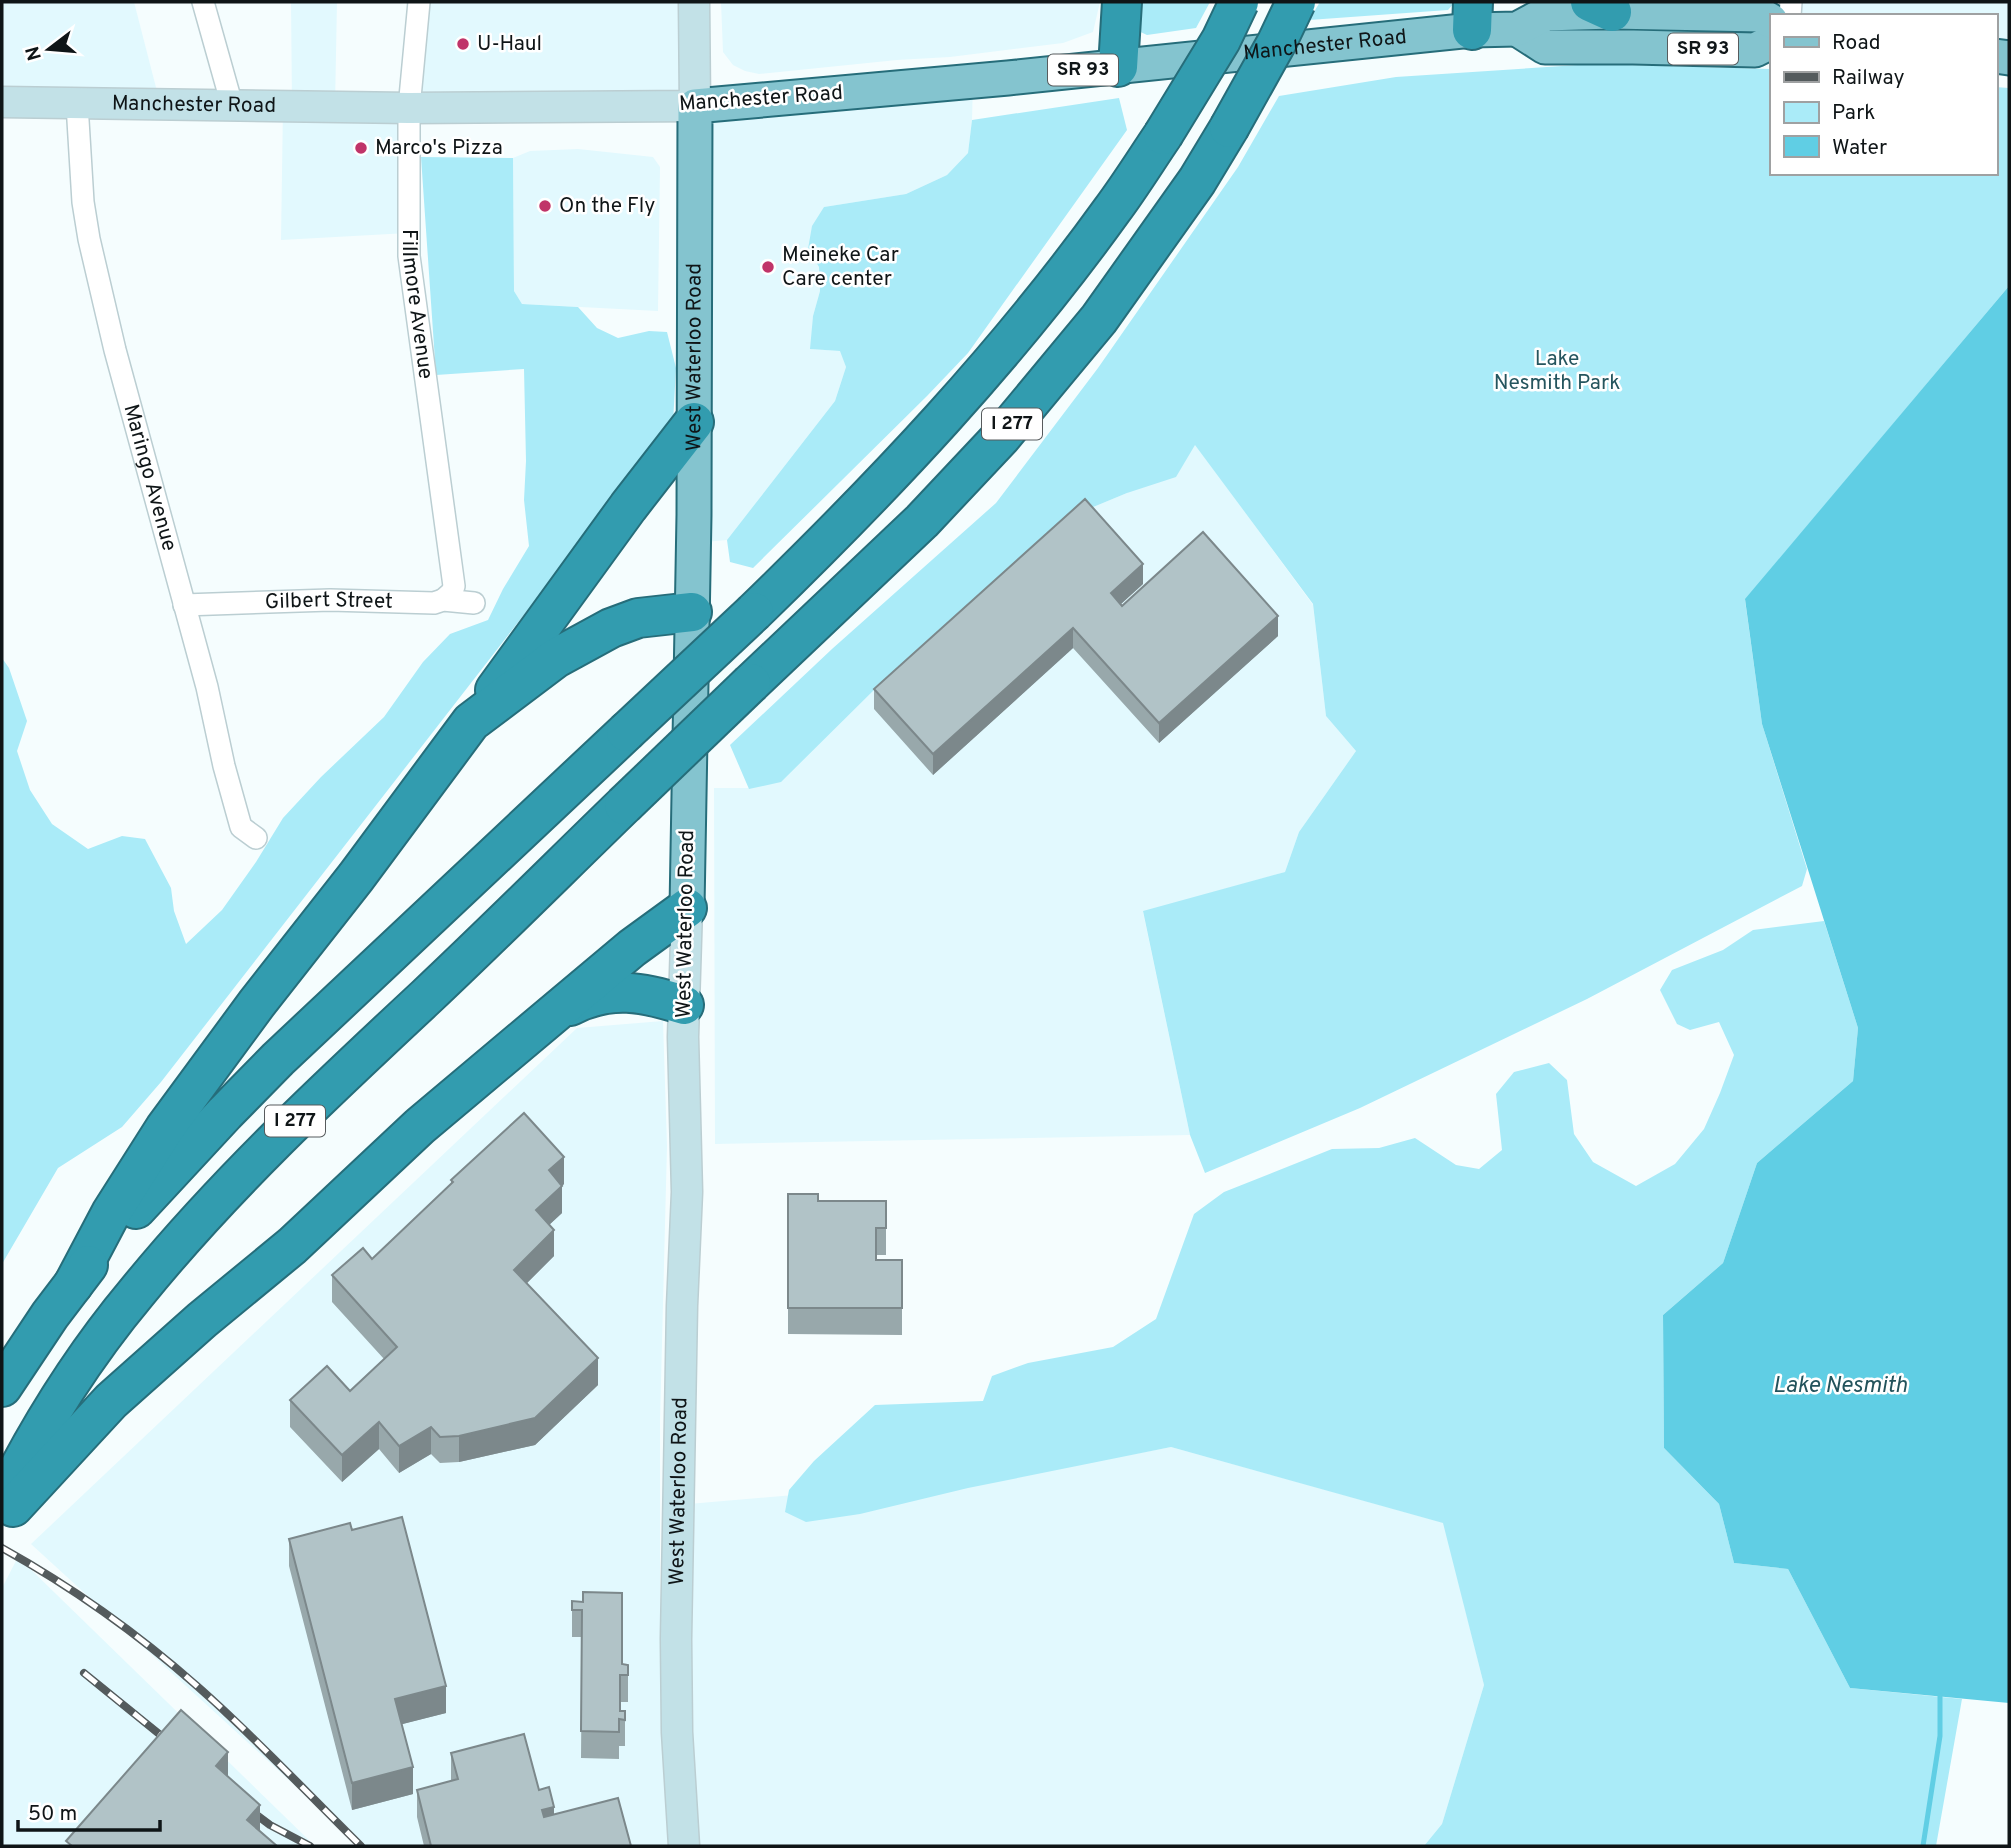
<svg xmlns="http://www.w3.org/2000/svg" width="2011" height="1848" font-family="Overpass,sans-serif">
  <rect width="100%" height="100%" fill="#f5fdfe"/>
  <g fill="#e2f9fe">
    <polygon points="2,2 134,2 160,103 2,102"/>
    <polygon points="291,2 337,2 335,106 409,108 419,2 694,2 695,105 973,81 972,120 968,153 947,175 906,194 824,207 808,249 819,267 820,291 813,316 811,349 841,351 846,367 835,401 727,540 693,543 695,106 409,108 408,233 281,240 283,106 292,106"/>
    <polygon points="721,2 1100,2 1093,32 1063,43 950,57 897,60 759,74 745,71 733,65 723,52"/>
    <polygon points="1791,2 2009,2 2009,58 1995,57 1995,16 1790,16"/>
    <polygon points="578,149 653,157 660,167 658,311 522,304 514,291 513,158 530,151"/>
    <polygon points="1195,444 1313,605 1326,716 1356,751 1299,832 1285,872 1143,912 1190,1135 715,1144 714,788 749,788 879,685 1086,510 1127,493"/>
    <polygon points="663,1021 667,1146 660,1422 660,1587 672,1846 361,1846 31,1544 577,1028"/>
    <polygon points="1171,1447 1444,1523 1484,1685 1442,1824 1424,1846 693,1846 677,1505 1023,1475"/>
    <polygon points="18,1557 315,1846 2,1846 2,1588"/>
  </g>
  <g fill="#aaebf8">
    <polygon points="1133,2 1210,2 1196,28 1147,35 1134,29"/>
    <polygon points="1320,2 1455,2 1448,10 1309,20"/>
    <polygon points="1593,64 1771,69 1771,173 1995,173 1995,87 2009,88 2009,286 1745,600 1762,724 1807,869 1802,886 1587,999 1360,1108 1205,1173 1190,1135 1143,911 1285,872 1299,832 1356,751 1326,716 1313,604 1195,445 1176,477 1127,493 1086,510 879,685 781,782 749,789 730,745 832,649 996,503 1098,368 1238,167 1279,96 1396,77"/>
    <polygon points="1119,98 1127,130 968,353 927,396 753,568 730,562 727,540 835,401 846,367 840,351 810,349 813,316 820,291 819,267 808,249 812,226 824,207 906,194 947,175 968,153 972,120"/>
    <polygon points="421,157 513,158 514,291 522,304 578,307 597,328 618,338 649,331 667,332 676,368 673,423 161,1082 122,1127 58,1168 2,1264 2,658 9,668 27,721 17,751 30,790 52,824 88,849 122,836 145,839 171,888 174,911 186,944 222,910 256,862 283,818 321,777 384,717 423,662 450,634 488,620 503,589 529,546 524,500 526,461 524,369 436,375"/>
    <polygon points="1824,921 1858,1028 1853,1081 1757,1163 1723,1263 1663,1315 1664,1448 1719,1504 1734,1563 1788,1569 1850,1688 1962,1699 1936,1846 1424,1846 1442,1824 1484,1685 1443,1523 1171,1447 968,1488 860,1514 806,1522 785,1512 789,1490 814,1461 875,1405 983,1401 992,1376 1028,1363 1113,1347 1156,1319 1194,1214 1224,1192 1332,1149 1379,1148 1415,1138 1456,1165 1479,1169 1502,1150 1496,1094 1514,1072 1549,1063 1567,1080 1574,1134 1593,1162 1636,1186 1675,1164 1704,1129 1720,1093 1734,1055 1719,1022 1690,1030 1677,1024 1660,990 1672,970 1723,950 1753,930"/>
  </g>
  <polygon fill="#60cee4" points="2009,286 2009,1703 1850,1688 1788,1569 1734,1563 1719,1504 1664,1448 1663,1315 1723,1263 1757,1163 1853,1081 1858,1028 1762,724 1745,599"/>
  <g fill="none" stroke-linecap="round" stroke-linejoin="round">
    <polyline stroke="#60cee4" stroke-width="5" points="1923,1846 1940,1736 1940,1696"/>
    <defs>
      <g id="minor">
        <polyline points="203,2 232,105"/>
        <path id="s1" d="M419 2 409 108V256L454 586 452 592 443 600"/>
        <polyline points="1790,16 1791,2"/>
        <path id="s2" d="M77 104 83 202 89 239 115 350 207 687 224 766 241 827 256 838"/>
        <path id="s3" d="M184 605 330 600 434 603 443 600 474 603"/>
      </g>
      <g id="secondary">
        <path id="s4" d="M2 102 409 108 695 106 694 2"/>
        <path id="s5" d="M684 1846 677 1732 676 1639 682 1306 687 1192 683 1037 687 908"/>
      </g>
      <g id="primary">
        <polyline points="1517,29 1545,47 1633,47 1755,50 1771,42"/>
        <polyline points="1995,56 2009,58"/>
        <path id="s6" d="M687 908 694 515 695 106 1008 78 1472 30 1517 29 1545 14 1612 12 1761 15 1771 21"/>
      </g>
      <g id="motorway">
        <polyline points="1590,2 1612,12"/>
        <polyline points="1472,30 1473,2"/>
        <polyline points="1118,67 1122,2"/>
        <path d="M754 612C883 487 1007 356 1112 210 1130 186 1146 160 1163 135"/>
        <polyline points="751,683 922,521 1001,437 1099,319 1197,181 1229,128"/>
        <polyline points="495,690 628,507 694,422"/>
        <path d="M570 1006C611 985 643 992 684 1005"/>
        <polyline points="136,1209 225,1113 278,1059 626,732"/>
        <polyline points="73,1285 111,1213 165,1128 257,1003 356,877 471,722 556,658 611,628 638,618 692,612"/>
        <polyline points="2,1387 50,1315 88,1265"/>
        <path d="M2 1501C38 1429 85 1354 137 1292 224 1185 325 1091 426 997 493 934 558 869 624 805"/>
        <polyline points="13,1507 111,1401 202,1320 292,1246 420,1126 632,948 687,908"/>
      </g>
    </defs>
    <use href="#minor" stroke="#bbced2" stroke-width="24"/>
    <use href="#secondary" stroke="#bbced2" stroke-width="33"/>
    <use href="#primary" stroke="#266d7a" stroke-width="37"/>
    <use href="#motorway" stroke="#266d7a" stroke-width="42"/>
    <use href="#minor" stroke="#fff" stroke-width="21"/>
    <use href="#secondary" stroke="#c2e1e7" stroke-width="30"/>
    <use href="#primary" stroke="#84c4cf" stroke-width="33"/>
    <use href="#motorway" stroke="#329caf" stroke-width="38"/>
    <defs>
      <g id="rail">
        <path d="M2 1548C72 1587 137 1633 197 1686 254 1736 307 1793 361 1846"/>
        <polyline points="84,1673 174,1746"/>
        <polyline points="246,1807 270,1825 310,1846"/>
      </g>
    </defs>
    <use href="#rail" stroke="#545b5d" stroke-width="8"/>
    <use href="#rail" stroke="#fff" stroke-width="5" stroke-dasharray="16" stroke-linecap="butt"/>
    <defs>
      <g id="motorway-bridge">
        <polyline points="1229,128 1277,42 1296,2"/>
        <polyline points="1163,135 1221,40 1239,2"/>
        <polyline points="626,732 754,612"/>
        <polyline points="624,805 751,683"/>
      </g>
    </defs>
    <use href="#motorway-bridge" stroke="#266d7a" stroke-width="42" stroke-linecap="butt"/>
    <use href="#motorway-bridge" stroke="#329caf" stroke-width="38"/>
  </g>
  <g fill="#98a8ab">
    <polygon points="1143,584 1121,604 1122,606 1278,636 1159,743 1073,648 933,775 874,709 874,689"/>
    <polygon points="451,1180 564,1184 562,1186 562,1213 549,1225 554,1256 527,1283 598,1385 535,1445 459,1462 440,1463 431,1454 399,1473 379,1449 342,1482 290,1427 290,1400 350,1391 384,1359 332,1302 332,1275 372,1259 451,1184"/>
    <polygon points="788,1194 818,1201 886,1201 886,1255 876,1255 876,1260 902,1260 902,1335 788,1334"/>
    <polygon points="352,1530 446,1713 402,1724 413,1794 352,1810 289,1566 289,1539"/>
    <polygon points="583,1602 622,1664 628,1665 628,1702 620,1702 620,1711 625,1711 625,1746 619,1746 619,1759 581,1758 582,1637 572,1637 572,1610"/>
    <polygon points="451,1753 539,1790 554,1815 631,1846 424,1846 417,1817 417,1790 451,1781"/>
  </g>
  <g fill="#7c888b">
    <polygon points="1143,564 1143,584 1111,613 1111,593"/>
    <polygon points="1278,616 1278,636 1159,743 1159,723"/>
    <polygon points="1073,628 1073,648 933,775 933,754"/>
    <polygon points="564,1157 564,1184 549,1197 549,1170"/>
    <polygon points="562,1186 562,1213 536,1237 536,1210"/>
    <polygon points="554,1230 554,1256 514,1296 514,1270"/>
    <polygon points="598,1358 598,1385 535,1445 459,1462 459,1436"/>
    <polygon points="379,1422 379,1449 342,1482 342,1455"/>
    <polygon points="431,1427 431,1454 399,1473 399,1446"/>
    <polygon points="446,1686 446,1713 395,1726 395,1699"/>
    <polygon points="228,1752 228,1779 216,1766"/>
    <polygon points="413,1767 413,1794 352,1810 352,1783"/>
    <polygon points="260,1805 260,1832 247,1820"/>
    <polygon points="554,1807 554,1834 542,1837 542,1810"/>
  </g>
  <g fill="#b1c3c7" stroke="#7c888b" stroke-width="2">
    <polygon points="1085,499 1143,564 1111,593 1122,606 1203,532 1278,616 1159,723 1073,628 933,754 874,689"/>
    <polygon points="524,1113 564,1157 549,1170 562,1186 536,1210 554,1230 514,1270 598,1358 535,1418 459,1436 440,1437 431,1427 399,1446 379,1422 342,1455 290,1400 327,1366 350,1391 397,1347 332,1275 363,1248 372,1259 453,1182 451,1180"/>
    <polygon points="788,1194 818,1194 818,1201 886,1201 886,1228 876,1228 876,1260 902,1260 902,1308 788,1308"/>
    <polygon points="402,1517 446,1686 395,1699 413,1767 352,1783 289,1539 350,1523 352,1530"/>
    <polygon points="583,1592 622,1593 622,1664 628,1665 628,1675 620,1675 620,1711 625,1711 625,1720 619,1719 619,1732 581,1731 582,1610 572,1610 572,1601 583,1602"/>
    <polygon points="181,1710 228,1752 216,1766 260,1805 247,1820 277,1846 72,1846 66,1841"/>
    <polygon points="524,1734 539,1790 549,1787 554,1807 542,1810 544,1817 618,1798 631,1846 431,1846 417,1790 458,1779 451,1753"/>
  </g>
  <g fill="#c03469" stroke="#fff" stroke-width="2.5">
    <circle cx="463" cy="44" r="7"/>
    <circle cx="361" cy="148" r="7"/>
    <circle cx="545" cy="206" r="7"/>
    <circle cx="768" cy="267" r="7"/>
  </g>
  <g text-anchor="middle" dominant-baseline="central" stroke-width="5" stroke-linejoin="round" paint-order="stroke">
    <g fill="#fff" stroke="#575b5d" stroke-width="2">
      <rect x="1668" y="33.5" width="70" height="31" rx="5"/>
      <rect x="1048" y="54.5" width="70" height="31" rx="5"/>
      <rect x="982" y="408.5" width="60" height="31" rx="5"/>
      <rect x="265" y="1105.5" width="60" height="31" rx="5"/>
    </g>
    <g font-size="19" font-weight="bold" fill="#0f1517">
      <text x="1703" y="49">SR 93</text>
      <text x="1083" y="70">SR 93</text>
      <text x="1012" y="424">I 277</text>
      <text x="295" y="1121">I 277</text>
    </g>
    <g font-size="21" fill="#0f1517" stroke="#fff" text-anchor="start">
      <text x="477" y="44">U-Haul</text>
      <text x="375" y="148">Marco's Pizza</text>
      <text x="559" y="206">On the Fly</text>
      <text x="782" y="255">Meineke Car<tspan x="782" dy="24">Care center</tspan></text>
    </g>
    <g font-size="21" fill="#0f1517" stroke="#fff">
      <text stroke="none"><textPath href="#s6" startOffset="1435">Manchester Road</textPath></text>
      <text transform="translate(761 99) rotate(-4)">Manchester Road</text>
      <text stroke="none"><textPath href="#s4" startOffset="192">Manchester Road</textPath></text>
      <text stroke="none"><textPath href="#s1" startOffset="303">Fillmore Avenue</textPath></text>
      <text stroke="none"><textPath href="#s6" startOffset="551">West Waterloo Road</textPath></text>
      <text stroke="none"><textPath href="#s2" startOffset="382">Maringo Avenue</textPath></text>
      <text stroke="none"><textPath href="#s3" startOffset="145">Gilbert Street</textPath></text>
      <text transform="translate(686 924) rotate(-89)">West Waterloo Road</text>
      <text stroke="none"><textPath href="#s5" startOffset="355">West Waterloo Road</textPath></text>
    </g>
    <g font-size="21" fill="#25555e" stroke="#fff">
      <text x="1557" y="359">Lake<tspan x="1557" dy="24">Nesmith Park</tspan></text>
    </g>
    <g font-size="23" font-style="italic" fill="#23535c" stroke="#fff">
      <text x="1840" y="1386">Lake Nesmith</text>
    </g>
  </g>
  <rect width="2011" height="1848" fill="none" stroke="#0f1517" stroke-width="7"/>
  <rect x="1770" y="14" width="228" height="161" fill="#ffffff" stroke="#9fa1a2" stroke-width="2"/>
  <rect x="1784" y="37" width="35" height="10" fill="#84c4cf" stroke="#9fa1a2" stroke-width="2"/>
  <text x="1832" y="49" font-size="21" fill="#0f1517">Road</text>
  <rect x="1784" y="72" width="35" height="10" fill="#545b5d" stroke="#9fa1a2" stroke-width="2"/>
  <text x="1832" y="84" font-size="21" fill="#0f1517">Railway</text>
  <rect x="1784" y="102" width="35" height="21" fill="#aaebf8" stroke="#9fa1a2" stroke-width="2"/>
  <text x="1832" y="119" font-size="21" fill="#0f1517">Park</text>
  <rect x="1784" y="136" width="35" height="21" fill="#60cee4" stroke="#9fa1a2" stroke-width="2"/>
  <text x="1832" y="154" font-size="21" fill="#0f1517">Water</text>
  <g transform="translate(49 49) rotate(254)" stroke="#ffffff" stroke-width="5" paint-order="stroke">
  <path d="M0-5L12 26L0 18L-12 26Z" fill="#0f1517"/>
  <text y="-10" font-size="19" font-weight="bold" text-anchor="middle" fill="#0f1517">N</text>
  </g>
  <path d="M18 1820v10h142v-10" fill="none" stroke="#0f1517" stroke-width="3.5"/>
  <text x="28" y="1820" font-size="21" fill="#0f1517" stroke="#ffffff" stroke-width="5" paint-order="stroke">50 m</text>
</svg>
